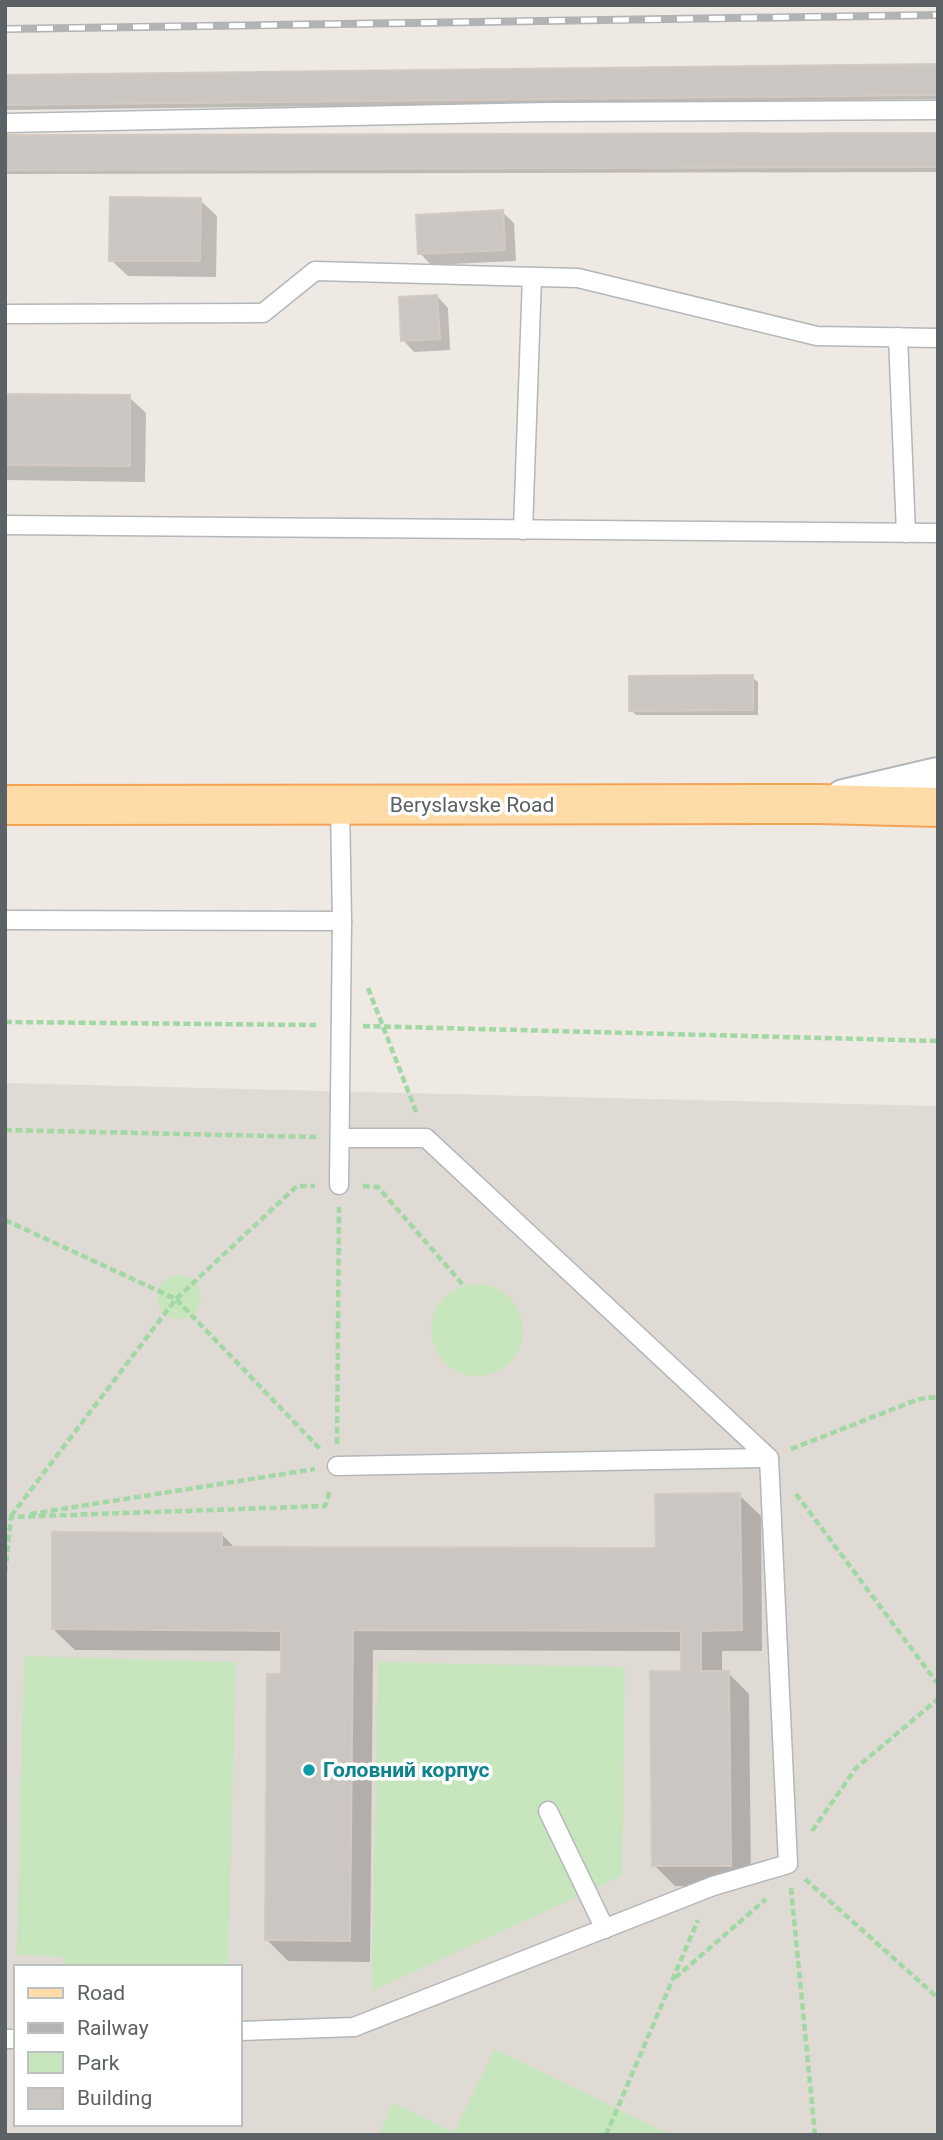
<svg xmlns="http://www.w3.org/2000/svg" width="943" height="2140" font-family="Roboto,sans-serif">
  <rect width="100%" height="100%" fill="#eee9e3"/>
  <path fill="#e0dad4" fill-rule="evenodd" d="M5 1083 938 1106V2135H5ZM16 1967H240V2124H16Z"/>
  <g fill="#c7e6be">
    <circle cx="179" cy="1297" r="22"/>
    <circle cx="477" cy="1330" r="46"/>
    <polygon points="24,1656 236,1662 228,1967 63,1967 63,1957 17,1955"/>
    <polygon points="378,1662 625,1667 622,1876 372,1991"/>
    <polygon points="495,2049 671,2135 378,2135 393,2103 454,2132"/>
  </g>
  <g fill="#0003">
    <polygon points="938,66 938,99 5,110 5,77"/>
    <polygon points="938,135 938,172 5,174 5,137"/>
    <polygon points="200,200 217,216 216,277 128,276 111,260"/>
    <polygon points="502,212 514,223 516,261 431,265 420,253"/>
    <polygon points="437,296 448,308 450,350 414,352 403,340"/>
    <polygon points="5,395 129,397 146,413 145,482 5,480"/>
    <polygon points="752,677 758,682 758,715 636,715 631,710"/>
    <polygon points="739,1495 761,1516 762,1651 722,1651 722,1673 728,1673 749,1694 751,1886 675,1886 654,1865 683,1673 683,1651 373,1650 370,1962 288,1961 267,1940 283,1651 75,1650 53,1629 222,1535 236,1549 658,1550"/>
  </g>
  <g fill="#cbc6c2" stroke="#d3c9c1" stroke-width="2">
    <polygon points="938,64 938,95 5,105 5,75"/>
    <polygon points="938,133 938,167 5,170 5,135"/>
    <polygon points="110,197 201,198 200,261 109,261"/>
    <polygon points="503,210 505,250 418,254 416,215"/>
    <polygon points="437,295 440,339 401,341 399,297"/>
    <polygon points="5,394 130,395 130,466 5,465"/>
    <polygon points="753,675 753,710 629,711 629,676"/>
    <polygon points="740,1493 742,1630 701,1631 701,1671 729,1671 731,1866 652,1866 650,1671 681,1671 681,1631 353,1630 350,1941 265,1940 267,1674 281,1674 281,1631 52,1629 52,1532 222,1533 222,1547 656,1548 655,1494"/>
  </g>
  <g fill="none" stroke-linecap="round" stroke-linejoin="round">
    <defs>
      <g id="lane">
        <polyline points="5,123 550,112 938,110"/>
        <polyline points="5,314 263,313 315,271 578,278 817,336 938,338"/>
        <polyline points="898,337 906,533"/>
        <polyline points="5,525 938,533"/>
        <polyline points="523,530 532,277"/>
        <polyline points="5,920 342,921"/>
        <polyline points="339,1185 342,921 340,805"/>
        <polyline points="337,1466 769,1458"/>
        <polyline points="548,1811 605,1929"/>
        <polyline points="240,2031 354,2027 713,1886 788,1864 769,1458 426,1138 340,1138"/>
        <polyline points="5,2039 16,2039"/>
      </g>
      <polyline id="secondary" points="844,799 938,777"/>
      <polyline id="primary" points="5,805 820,804 938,807"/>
    </defs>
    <use href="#lane" stroke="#b3b7ba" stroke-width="21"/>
    <use href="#secondary" stroke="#b2b8bb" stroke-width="42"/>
    <use href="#primary" stroke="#f4a355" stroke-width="42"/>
    <g stroke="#a1d8a3" stroke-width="4.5" stroke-dasharray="7 3.5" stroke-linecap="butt">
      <polyline points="368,988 417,1114"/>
      <polyline points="5,1022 316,1025"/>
      <polyline points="363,1026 938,1041"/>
      <polyline points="5,1130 316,1137"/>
      <polyline points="363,1186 378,1187 464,1286"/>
      <polyline points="5,1220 176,1299 321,1450"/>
      <polyline points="337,1444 339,1207"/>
      <polyline points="791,1449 919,1399 938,1397"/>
      <polyline points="796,1494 938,1684"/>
      <polyline points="30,1514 315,1469"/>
      <polyline points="11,1516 176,1299 297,1186 315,1186"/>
      <polyline points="5,1573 11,1517 325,1506 330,1490"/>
      <polyline points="812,1831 856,1768 938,1699"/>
      <polyline points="805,1879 938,1998"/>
      <polyline points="791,1888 815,2135"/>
      <polyline points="675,1978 766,1899"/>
      <polyline points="606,2135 698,1920"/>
    </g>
    <use href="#lane" stroke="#fff" stroke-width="18"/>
    <use href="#secondary" stroke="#fff" stroke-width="38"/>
    <use href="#primary" stroke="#ffdca7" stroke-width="38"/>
    <defs>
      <polyline id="rail" points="5,29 938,15"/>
    </defs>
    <use href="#rail" stroke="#b2b3b4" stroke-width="8"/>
    <use href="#rail" stroke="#fff" stroke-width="5" stroke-dasharray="16" stroke-linecap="butt"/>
  </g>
  <circle fill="#0f9aa8" stroke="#fff" stroke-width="2.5" cx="309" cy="1770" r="7"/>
  <g text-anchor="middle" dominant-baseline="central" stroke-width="7" stroke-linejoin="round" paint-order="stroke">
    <g font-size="21" fill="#5b6164" stroke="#fff">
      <text x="472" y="805">Beryslavske Road</text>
    </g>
    <g font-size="21" font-weight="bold" fill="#0d838f" stroke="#fff" text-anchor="start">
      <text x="323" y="1770">Головний корпус</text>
    </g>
  </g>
  <rect width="943" height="2140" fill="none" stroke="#5b6164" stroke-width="14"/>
  <rect x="14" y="1965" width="228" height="161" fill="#ffffff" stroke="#bdc0c1" stroke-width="2"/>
  <rect x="28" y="1988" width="35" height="10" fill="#ffdca7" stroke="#bdc0c1" stroke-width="2"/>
  <text x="77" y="2000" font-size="21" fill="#5b6164">Road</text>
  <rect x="28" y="2023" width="35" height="10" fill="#b2b3b4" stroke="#bdc0c1" stroke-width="2"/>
  <text x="77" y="2035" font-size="21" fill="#5b6164">Railway</text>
  <rect x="28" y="2052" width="35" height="21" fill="#c7e6be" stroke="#bdc0c1" stroke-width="2"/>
  <text x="77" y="2070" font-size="21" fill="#5b6164">Park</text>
  <rect x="28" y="2088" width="35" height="21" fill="#cbc6c2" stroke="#bdc0c1" stroke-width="2"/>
  <text x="77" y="2105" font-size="21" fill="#5b6164">Building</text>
</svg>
